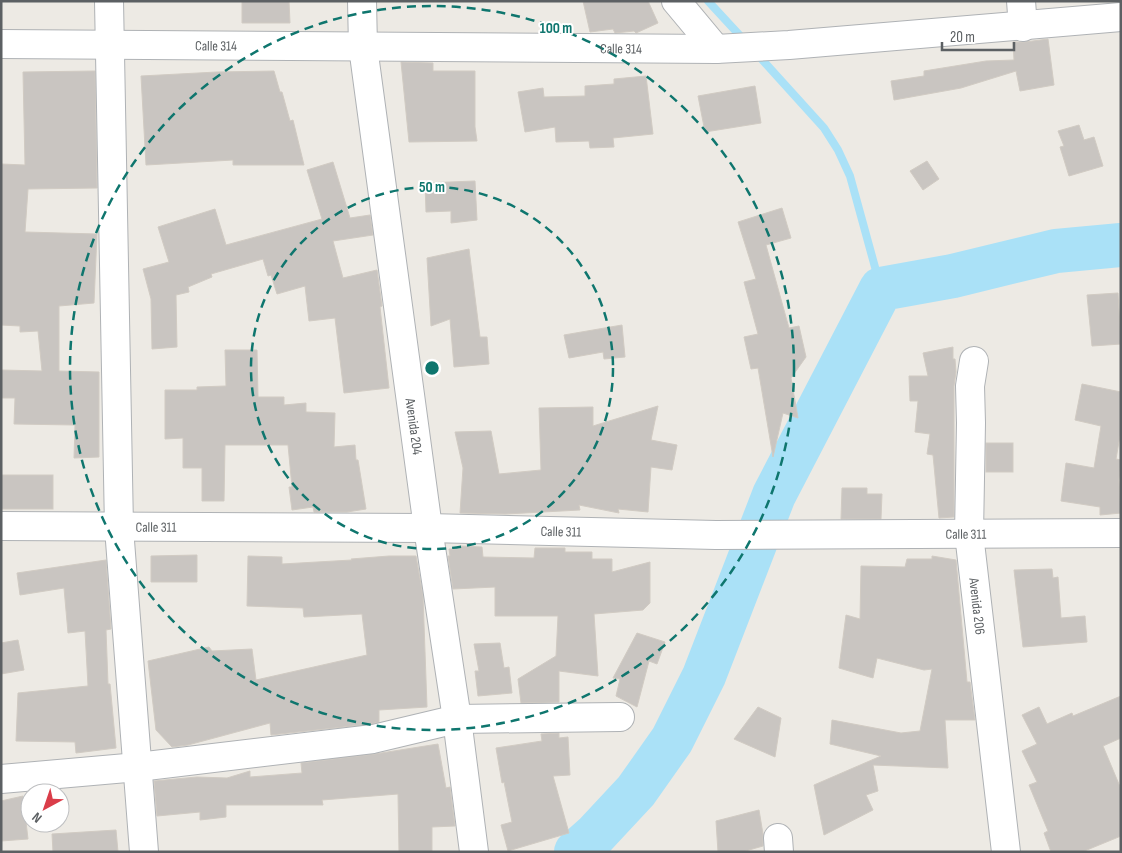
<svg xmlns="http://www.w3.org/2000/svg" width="1122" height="853" font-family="'Sofia Sans Condensed',sans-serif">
  <rect width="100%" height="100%" fill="#edeae4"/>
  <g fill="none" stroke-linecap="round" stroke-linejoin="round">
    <g stroke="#aae1f7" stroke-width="8">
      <polyline points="708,1 744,40"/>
      <polyline points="757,54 824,128 838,150 850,176 881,289"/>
    </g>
    <polyline stroke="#aae1f7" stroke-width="44" points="576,852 595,835 636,791 672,740 704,676 774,495 881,289 953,276 1056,251 1121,245"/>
  </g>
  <g fill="#c9c5c1" stroke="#d1cbc3">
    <polygon points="242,1 289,1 290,23 242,23"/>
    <polygon points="583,1 648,1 658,23 636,33 634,31 615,33 613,29 590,32"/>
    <polygon points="1048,39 1054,85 1020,91 1016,71 961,88 894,100 891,81 924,76 924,71 986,61 1014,60 1013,42 1025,42"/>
    <polygon points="401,62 433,63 433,71 475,71 475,127 477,141 409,142"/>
    <polygon points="95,71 97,188 28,189 25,232 97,234 94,303 59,306 59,371 99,372 99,457 74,458 75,425 14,424 15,398 1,398 1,370 42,371 38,331 20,332 20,326 1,325 1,164 25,165 23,72"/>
    <polygon points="274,71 280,92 282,92 290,121 293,120 304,165 233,165 233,160 146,165 141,76 217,72"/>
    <polygon points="646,76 653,134 613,138 614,147 590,148 589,141 556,142 555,127 525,132 518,92 543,88 544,97 585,96 585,86 614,84 614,79"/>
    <polygon points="755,86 761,123 705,132 698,96"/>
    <polygon points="1079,125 1084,140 1094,137 1103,166 1069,176 1060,147 1064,146 1058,131"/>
    <polygon points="927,161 939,179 923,190 910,171"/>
    <polygon points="333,162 350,218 370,215 373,235 333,241 343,278 377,270 382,306 380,307 389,388 344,393 335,318 309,321 305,286 277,294 271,275 268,276 263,259 211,274 212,277 188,287 189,292 176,295 177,347 152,349 151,299 143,269 169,262 158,227 215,209 226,245 322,219 307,170"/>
    <polygon points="475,181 477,220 451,223 451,211 426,212 425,183"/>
    <polygon points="782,208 791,238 766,245 789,328 799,326 806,357 791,378 798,418 783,413 773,457 758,368 751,369 744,337 758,334 744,282 756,279 738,222"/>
    <polygon points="469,249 480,337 487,337 489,364 454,367 450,319 431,326 427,258"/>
    <polygon points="1118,293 1121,344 1092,346 1087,295"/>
    <polygon points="622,325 625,357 604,359 603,352 569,358 564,335"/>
    <polygon points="953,347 953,359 955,359 956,372 954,386 954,517 939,518 933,455 927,454 930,434 915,432 918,401 910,401 909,376 928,376 923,353"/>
    <polygon points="225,350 257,350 258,397 284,397 284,405 306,403 306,412 335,413 334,447 355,445 356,460 358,460 366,509 347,512 314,512 313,507 292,510 289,487 292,487 288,445 225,445 224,501 202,501 202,468 183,468 183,438 165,439 165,390 197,390 197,387 226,386"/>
    <polygon points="1082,384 1121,392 1121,430 1116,459 1121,460 1119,480 1121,513 1100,515 1100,507 1061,501 1066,463 1094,468 1101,426 1075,420"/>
    <polygon points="658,406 651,440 677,445 672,470 651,467 648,512 618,509 619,513 579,505 580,510 506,514 460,513 463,468 455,432 491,431 499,474 541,470 539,408 593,407 593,426"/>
    <rect x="986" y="443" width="27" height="29"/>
    <rect x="1" y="475" width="52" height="34"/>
    <polygon points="842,488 867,488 867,494 882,494 881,519 841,519"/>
    <polygon points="460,546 482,547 483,557 534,558 535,548 565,548 565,552 592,552 592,559 612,559 612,572 650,562 650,603 643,610 594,614 598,676 559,671 559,702 521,703 518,679 556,656 558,616 495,616 495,587 453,589 448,556 450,556 449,549 460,549"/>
    <polygon points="197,555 197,582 151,582 151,556"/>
    <polygon points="248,556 282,557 282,564 352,560 351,559 389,556 416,556 423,596 427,707 379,710 379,722 370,724 271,735 270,723 188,745 172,747 156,730 148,661 209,647 212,651 252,649 256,680 367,655 362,614 304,617 303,608 247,606"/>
    <polygon points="932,556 956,560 967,682 970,682 975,720 945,720 948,768 873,765 878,791 866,795 873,810 824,835 814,785 881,756 830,744 832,720 901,733 920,731 932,669 924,670 877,658 873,678 839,668 846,615 860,619 861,566 905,567 907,559 932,559"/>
    <polygon points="106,560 111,629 106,630 108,684 110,684 116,748 76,753 75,742 16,741 18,693 88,686 85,631 68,633 64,588 20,595 17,573"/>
    <polygon points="1052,569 1053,578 1058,577 1061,618 1085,616 1087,642 1023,647 1014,570"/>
    <polygon points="637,633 665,642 657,664 649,661 637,707 616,696 620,679 613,678"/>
    <polygon points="18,640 24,670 1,674 1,643"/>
    <polygon points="500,643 504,668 509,667 512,693 478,696 475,671 479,671 474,644"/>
    <polygon points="1121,696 1121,738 1103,746 1121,789 1121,836 1082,852 1051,852 1044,833 1048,831 1029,785 1037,782 1022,751 1037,744 1022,715 1039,707 1047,724 1072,713 1073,716"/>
    <polygon points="758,707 781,718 775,757 734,739"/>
    <polygon points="559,733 559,738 568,737 570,775 553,776 569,833 508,851 501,825 512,822 504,782 502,783 496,748 542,741 541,734"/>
    <polygon points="438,744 446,788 450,787 455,826 432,827 432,852 399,852 398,794 322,800 323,805 226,805 226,817 200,820 200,812 157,816 154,781 197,777 227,778 250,771 250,777 302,773 301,763 375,754"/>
    <polygon points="23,796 28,839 1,841 1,801"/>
    <polygon points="759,810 763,834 763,846 742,852 718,852 716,821"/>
    <polygon points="116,830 118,852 53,852 52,834"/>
  </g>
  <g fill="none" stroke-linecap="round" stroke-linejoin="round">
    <defs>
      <g id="minor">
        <polyline points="109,1 119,528 144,852"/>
        <path id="s1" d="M362 1 363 47 428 528 457 719 474 852"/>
        <polyline points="676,1 716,49"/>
        <polyline points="1021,1 1023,27"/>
        <path id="s2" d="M1 44 716 49 789 45 1121 17"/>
        <path id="s3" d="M974 361 970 386 971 423 969 534 1006 852"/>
        <path id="s4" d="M1 526 428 528 716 535 1121 533"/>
        <polyline points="1,779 138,767 373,739 457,719 620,717"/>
        <polyline points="778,838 779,852"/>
      </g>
    </defs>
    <use href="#minor" stroke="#afb2b5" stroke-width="30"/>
    <use href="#minor" stroke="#fff" stroke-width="28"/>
  </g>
  <g fill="none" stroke="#0f766e" stroke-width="2.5" stroke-dasharray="9 6">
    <circle cx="432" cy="368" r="181"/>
    <circle cx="432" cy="368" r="362"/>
  </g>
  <g text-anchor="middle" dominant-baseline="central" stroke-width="4" stroke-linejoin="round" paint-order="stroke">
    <g font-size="14" fill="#5c6063" stroke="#fff">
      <text stroke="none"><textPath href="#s2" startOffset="215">Calle 314</textPath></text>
      <text stroke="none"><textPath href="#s2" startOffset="620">Calle 314</textPath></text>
      <text stroke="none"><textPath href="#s1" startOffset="429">Avenida 204</textPath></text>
      <text stroke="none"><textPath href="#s4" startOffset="155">Calle 311</textPath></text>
      <text stroke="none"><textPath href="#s4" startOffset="560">Calle 311</textPath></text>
      <text stroke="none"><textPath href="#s4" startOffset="965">Calle 311</textPath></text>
      <text stroke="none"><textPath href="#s3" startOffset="246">Avenida 206</textPath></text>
    </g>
  </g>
  <circle cx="432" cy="368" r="8" fill="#0f766e" stroke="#fff" stroke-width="2.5"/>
  <g font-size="15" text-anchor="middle" font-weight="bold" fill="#0f766e" stroke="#fff" stroke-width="4" stroke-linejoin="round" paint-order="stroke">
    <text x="556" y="33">100 m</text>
    <text x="432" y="192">50 m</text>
  </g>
  <rect width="1122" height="853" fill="none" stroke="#5c6063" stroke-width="5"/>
  <g transform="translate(45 808) rotate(220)"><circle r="24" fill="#ffffff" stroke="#bebfc1"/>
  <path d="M0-4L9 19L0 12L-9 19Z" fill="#da3d49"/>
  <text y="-8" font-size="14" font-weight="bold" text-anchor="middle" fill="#5c6063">N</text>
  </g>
  <path d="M942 42v8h72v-8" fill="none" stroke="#5c6063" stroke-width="2.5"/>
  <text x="950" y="42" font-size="15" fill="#5c6063" stroke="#ffffff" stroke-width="4" paint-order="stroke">20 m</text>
</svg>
